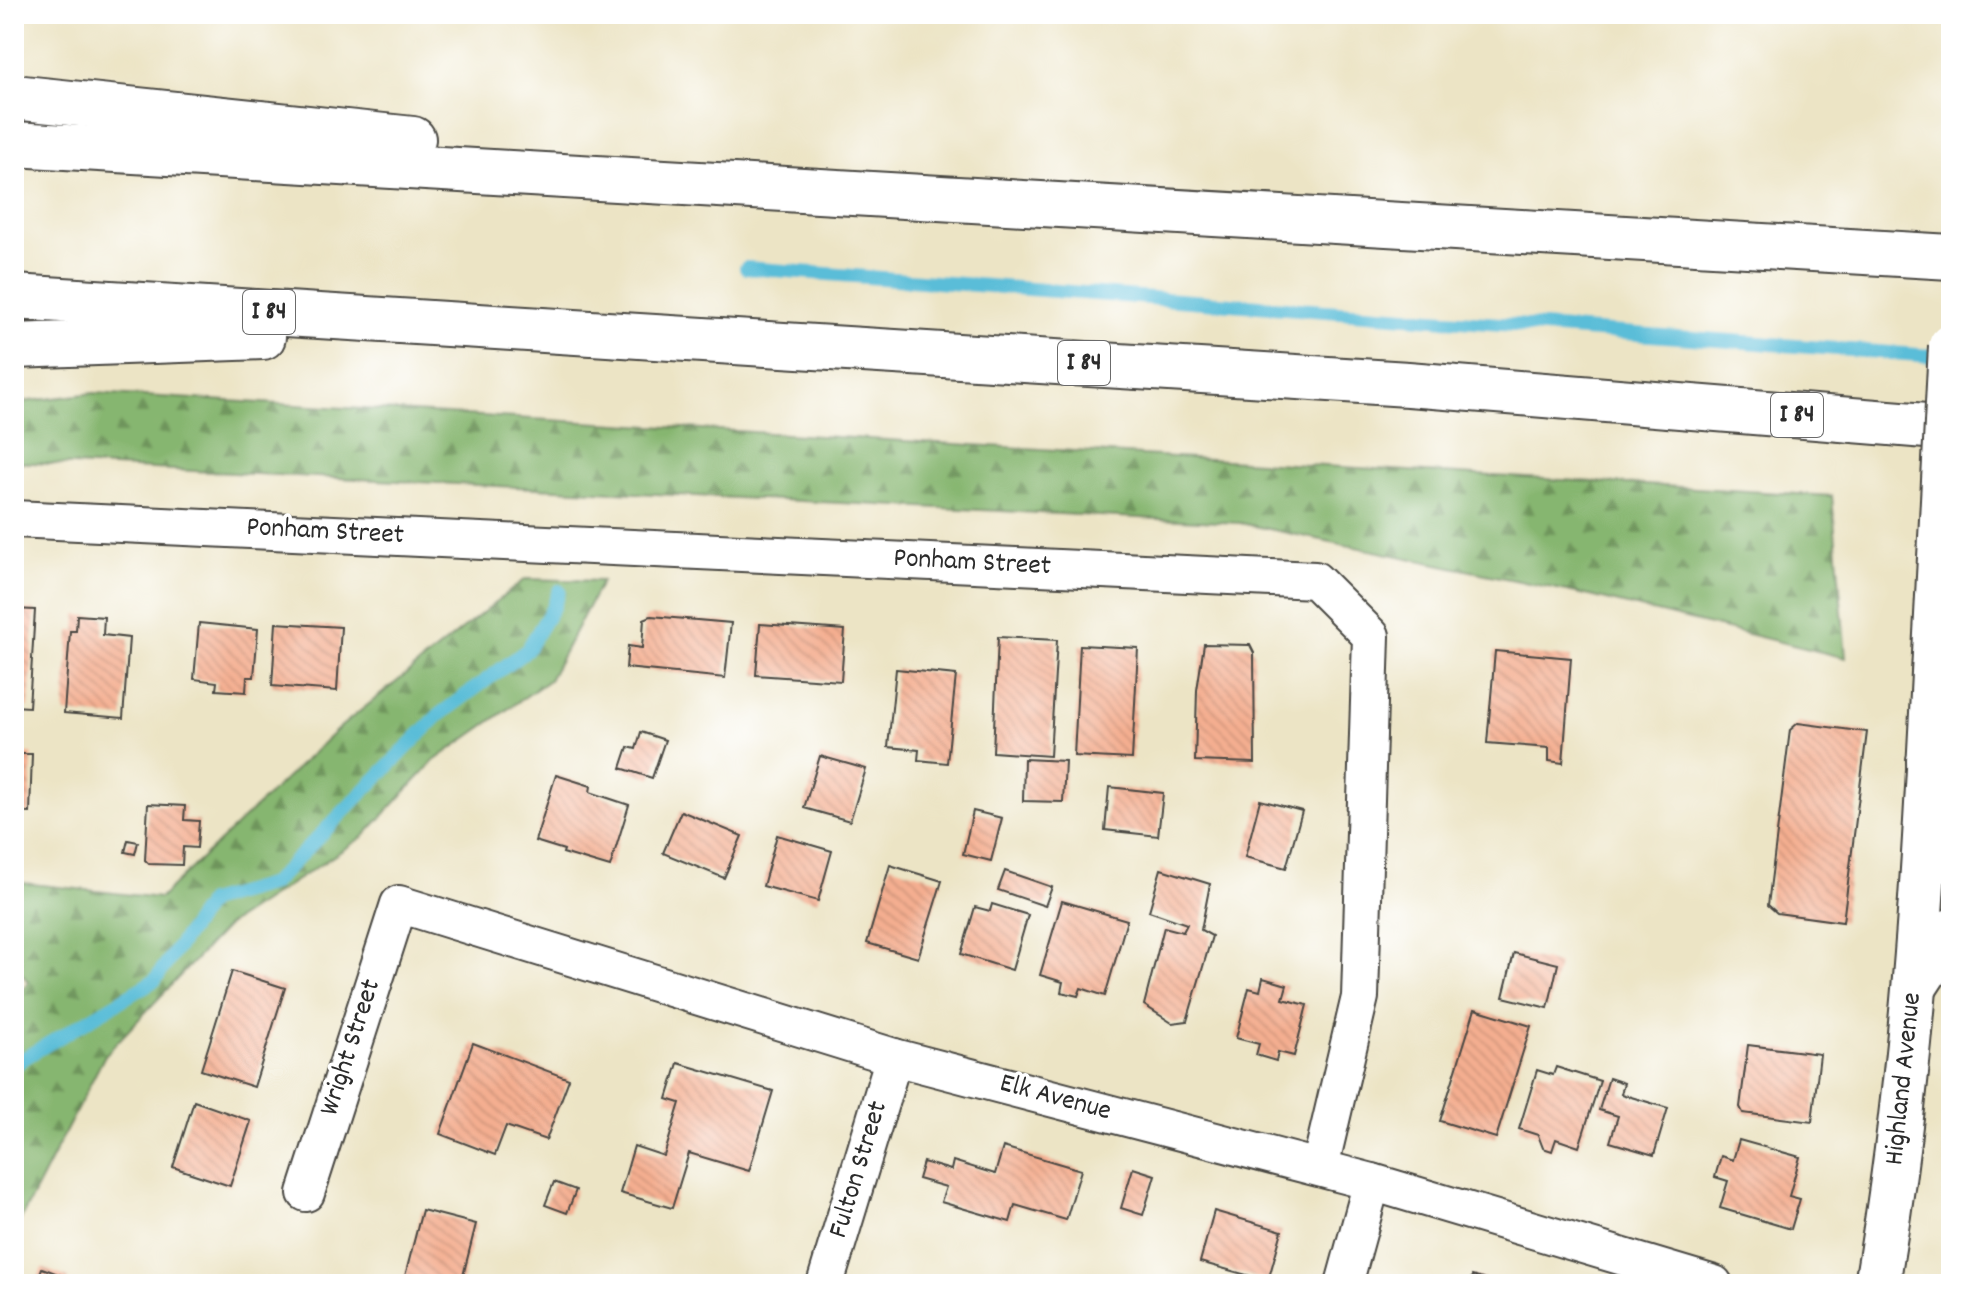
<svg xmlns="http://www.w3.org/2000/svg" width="1965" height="1298" font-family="Dekko,sans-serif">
  <defs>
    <pattern id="forest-firs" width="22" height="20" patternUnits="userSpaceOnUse" patternTransform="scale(2)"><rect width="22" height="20" fill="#86b670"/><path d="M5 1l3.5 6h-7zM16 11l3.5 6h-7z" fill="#6e945c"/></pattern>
    <pattern id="building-back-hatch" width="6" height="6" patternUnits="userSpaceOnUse" patternTransform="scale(2)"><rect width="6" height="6" fill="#f4ae90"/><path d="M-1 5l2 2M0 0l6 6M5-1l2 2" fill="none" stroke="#d1967c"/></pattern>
  </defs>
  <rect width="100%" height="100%" fill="#fff"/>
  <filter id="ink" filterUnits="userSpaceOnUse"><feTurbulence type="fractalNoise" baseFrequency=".0125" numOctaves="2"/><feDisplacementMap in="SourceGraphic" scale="16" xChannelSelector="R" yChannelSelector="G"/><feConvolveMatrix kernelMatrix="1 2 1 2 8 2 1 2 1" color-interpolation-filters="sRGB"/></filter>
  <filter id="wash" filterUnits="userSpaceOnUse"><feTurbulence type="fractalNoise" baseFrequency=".006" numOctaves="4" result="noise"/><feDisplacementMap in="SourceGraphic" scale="32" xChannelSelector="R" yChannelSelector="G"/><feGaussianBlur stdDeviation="1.8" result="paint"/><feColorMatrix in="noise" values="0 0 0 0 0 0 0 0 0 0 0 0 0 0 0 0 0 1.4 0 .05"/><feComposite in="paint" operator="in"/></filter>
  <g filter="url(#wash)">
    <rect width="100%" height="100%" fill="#ece4c5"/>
    <g fill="url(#forest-firs)" stroke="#58704e" stroke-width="2">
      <polygon points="94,393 1832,496 1846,658 1586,595 1240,523 14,462 14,403"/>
      <polygon points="525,579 602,581 549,680 434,761 364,836 228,925 105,1055 14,1232 14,1000 29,982 14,965 14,882 160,898 339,728"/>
    </g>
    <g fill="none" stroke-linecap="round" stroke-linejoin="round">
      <g stroke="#5abdd8" stroke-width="14">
        <polyline points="746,268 1946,357"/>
        <polyline points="14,1067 21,1060 155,980 209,902 272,884 439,715 527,650 553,607 559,591"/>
      </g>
    </g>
    <g id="blocks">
      <g fill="url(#building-back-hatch)">
        <polygon points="14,609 35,610 29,707 14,706"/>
        <polygon points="77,615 104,617 103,635 129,638 123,718 64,713 70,631 76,631"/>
        <polygon points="651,616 731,623 725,678 626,668 628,646 642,648 644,619"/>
        <polygon points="199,623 258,629 254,677 247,677 246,692 216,690 217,682 194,679"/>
        <polygon points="276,623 341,627 337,691 272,686"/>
        <polygon points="760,624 845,630 841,681 756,675"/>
        <polygon points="998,637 1057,640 1050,756 993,752"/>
        <polygon points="1204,644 1250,645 1254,653 1255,763 1195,761 1197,690"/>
        <polygon points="1080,645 1138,648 1132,759 1074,756"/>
        <polygon points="1495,651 1571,658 1563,763 1549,761 1549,748 1487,743"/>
        <polygon points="896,669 956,675 947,763 918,760 919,750 888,747"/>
        <polygon points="1798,723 1867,732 1843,922 1777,913 1768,905 1790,730"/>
        <polygon points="641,732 665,740 652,778 621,768 628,747 636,749"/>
        <polygon points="14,754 32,754 30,813 14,812"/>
        <polygon points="820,756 866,769 850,821 804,808"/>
        <polygon points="1024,759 1065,761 1063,802 1023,801"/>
        <polygon points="556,775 591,786 590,792 629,805 610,867 563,853 564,850 535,841"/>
        <polygon points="1109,787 1163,793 1158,836 1105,830"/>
        <polygon points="1260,800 1302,811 1286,868 1245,857"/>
        <polygon points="148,804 185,806 184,820 199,821 197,848 183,847 182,865 149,864 145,860"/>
        <polygon points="681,811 742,836 724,878 663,853"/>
        <polygon points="973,811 1002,818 991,861 963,854"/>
        <polygon points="777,835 832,851 818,901 763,886"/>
        <polygon points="128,840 138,842 135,854 125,852"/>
        <polygon points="890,865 942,881 918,958 867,943"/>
        <polygon points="1161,869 1210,884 1201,930 1212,936 1187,1021 1172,1023 1144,1005 1164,927 1183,932 1187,924 1149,911"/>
        <polygon points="1005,871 1052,887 1045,906 998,890"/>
        <polygon points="1062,901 1127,920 1105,996 1081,988 1078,996 1061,992 1063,982 1040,975"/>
        <polygon points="992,904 1028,915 1012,970 961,954 975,907 990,911"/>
        <polygon points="1514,953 1558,964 1548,1008 1503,997"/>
        <polygon points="232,971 285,988 254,1087 201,1070"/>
        <polygon points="1263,978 1287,985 1283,999 1307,1005 1294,1056 1278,1052 1276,1061 1256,1055 1259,1044 1236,1038 1249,988 1260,991"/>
        <polygon points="1475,1009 1531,1026 1496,1138 1440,1121"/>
        <polygon points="473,1043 569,1079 546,1140 506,1126 495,1155 440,1134"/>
        <polygon points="1748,1045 1820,1054 1812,1122 1743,1113 1740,1107"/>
        <polygon points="678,1063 773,1091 749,1171 689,1153 672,1208 620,1193 634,1146 664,1156 680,1103 667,1099"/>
        <polygon points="1556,1067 1600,1081 1579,1147 1556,1139 1552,1151 1543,1148 1538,1135 1519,1129 1537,1070 1553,1075"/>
        <polygon points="1609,1078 1624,1083 1621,1094 1668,1108 1654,1155 1610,1142 1618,1116 1599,1110"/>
        <polygon points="194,1101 251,1121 230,1186 173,1167"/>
        <polygon points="1739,1140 1800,1157 1789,1196 1800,1199 1791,1229 1720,1208 1728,1181 1715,1177 1721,1156 1733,1160"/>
        <polygon points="1003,1147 1081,1170 1066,1220 1015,1205 1010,1222 941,1202 946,1187 918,1179 923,1162 951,1170 953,1161 995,1174"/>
        <polygon points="1133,1168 1155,1175 1143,1215 1121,1208"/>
        <polygon points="554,1182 576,1190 567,1213 545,1205"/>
        <polygon points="422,1210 476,1224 461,1284 403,1284"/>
        <polygon points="1214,1211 1282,1231 1268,1281 1200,1262"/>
        <polygon points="42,1268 69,1278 66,1284 36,1284"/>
        <polygon points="1472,1276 1486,1280 1485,1284 1469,1284"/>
      </g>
    </g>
  </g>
  <g filter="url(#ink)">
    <use href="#blocks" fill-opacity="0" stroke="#484742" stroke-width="2"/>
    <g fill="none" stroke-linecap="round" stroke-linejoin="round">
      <defs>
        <g id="street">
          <polyline points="14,519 1315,580 1371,636 1360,997 1320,1167"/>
          <polyline points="306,1193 399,904 894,1057 1372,1182 1714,1284"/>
          <polyline points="825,1284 894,1057"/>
          <polyline points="1344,1284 1372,1182"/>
        </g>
        <path id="secondary" d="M1877 1284C1912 1081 1924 878 1934 673"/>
        <g id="highway">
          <polyline points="14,97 413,139"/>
          <polyline points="14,144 1951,257"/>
          <polyline points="14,297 1408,384 1951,428"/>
          <polyline points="14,346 263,337"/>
          <polyline points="1929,761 1951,764"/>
          <polyline points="1915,986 1951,931"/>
        </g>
      </defs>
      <use href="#street" stroke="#484742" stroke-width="40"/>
      <use href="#secondary" stroke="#484742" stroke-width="48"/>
      <use href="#highway" stroke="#484742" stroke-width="48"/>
      <use href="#street" stroke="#fff" stroke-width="36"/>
      <use href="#secondary" stroke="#fff" stroke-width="44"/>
      <use href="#highway" stroke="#fff" stroke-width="44"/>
      <defs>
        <polyline id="secondary-bridge" points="1934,673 1951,346"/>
      </defs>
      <use href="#secondary-bridge" stroke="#484742" stroke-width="48" stroke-linecap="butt"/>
      <use href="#secondary-bridge" stroke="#fff" stroke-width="44"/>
    </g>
  </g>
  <g text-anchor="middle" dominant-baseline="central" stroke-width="7" stroke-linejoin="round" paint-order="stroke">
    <g fill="#fff" stroke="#6b6b6b" stroke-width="2">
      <rect x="243" y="290" width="52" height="44" rx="6"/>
      <rect x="1058" y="341" width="52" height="44" rx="6"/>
      <rect x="1771" y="393" width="52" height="44" rx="6"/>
    </g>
    <g font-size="26" font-weight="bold" fill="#2b2b2b">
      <text x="269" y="312">I 84</text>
      <text x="1084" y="363">I 84</text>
      <text x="1797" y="415">I 84</text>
    </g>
    <g font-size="28" fill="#2b2b2b" stroke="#fff">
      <text transform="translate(325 533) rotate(3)">Ponham Street</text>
      <text transform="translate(972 564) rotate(3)">Ponham Street</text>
      <text transform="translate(352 1048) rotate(-72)">Wright Street</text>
      <text transform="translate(1905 1079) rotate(-84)">Highland Avenue</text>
      <text transform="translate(1055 1099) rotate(15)">Elk Avenue</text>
      <text transform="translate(860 1170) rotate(-73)">Fulton Street</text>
    </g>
  </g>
  <rect width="1965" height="1298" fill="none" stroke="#fff" stroke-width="48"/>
</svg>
